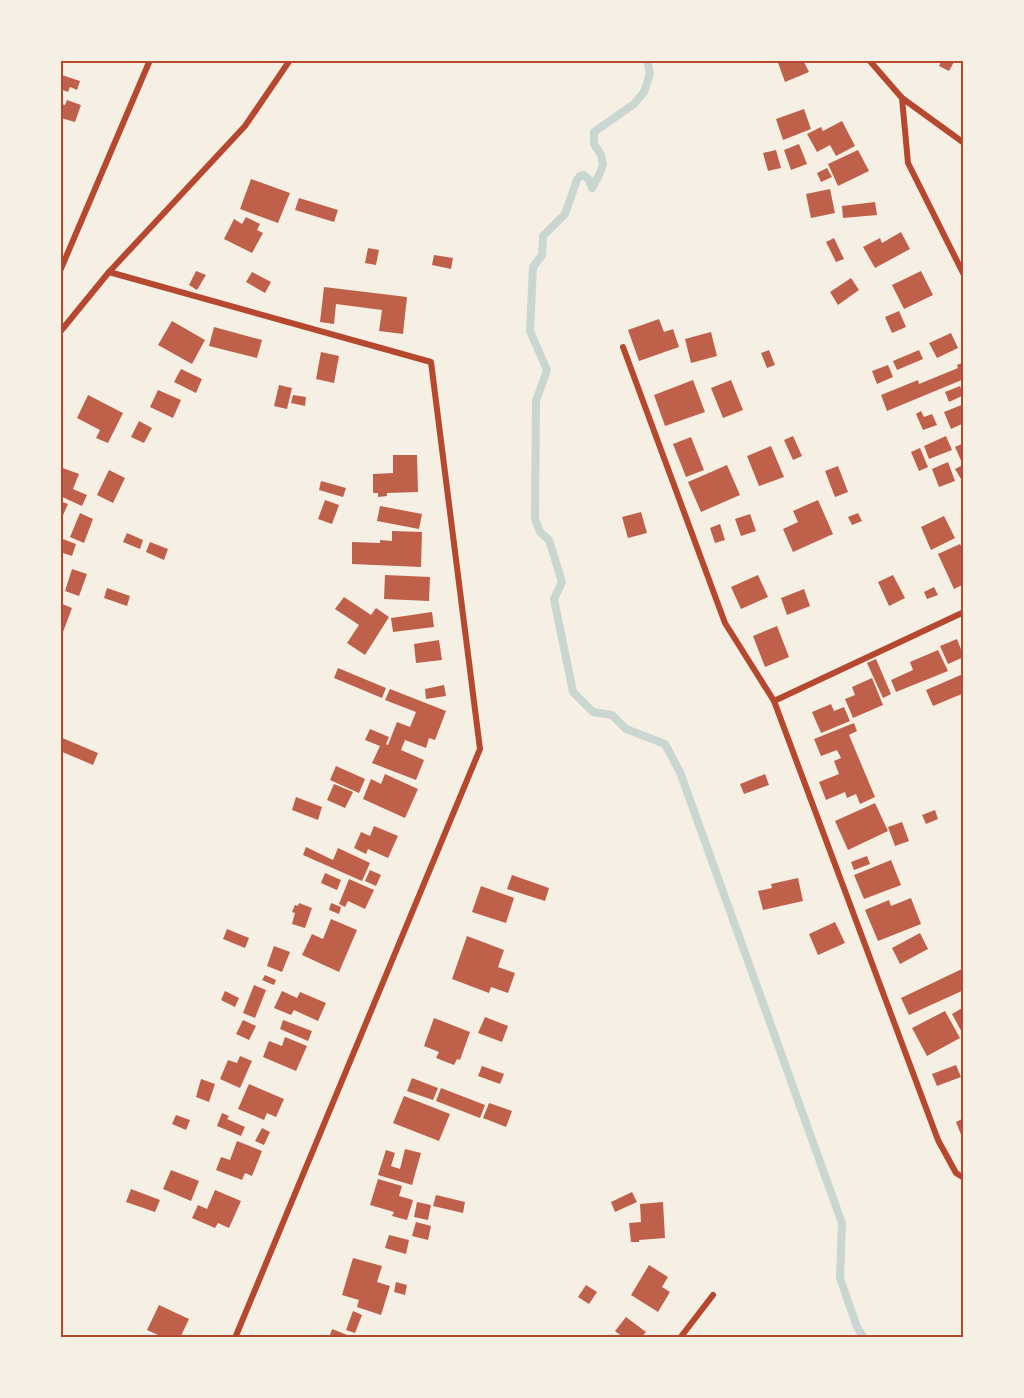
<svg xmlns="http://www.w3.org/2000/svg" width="1024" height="1398" font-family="Georgia,serif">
  <rect width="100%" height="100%" fill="#f6efe4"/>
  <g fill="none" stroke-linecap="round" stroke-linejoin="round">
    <polyline stroke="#c9d6d2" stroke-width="8" points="647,60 650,74 644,92 634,104 594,132 594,144 601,155 603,164 600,173 592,188 589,180 584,175 580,176 577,180 565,214 543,236 542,255 533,267 530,331 547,370 536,401 535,519 540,532 549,540 562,582 554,599 573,692 593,712 612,715 626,729 665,744 680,772 842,1223 840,1278 857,1327 864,1338"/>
  </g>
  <g fill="#bf614a">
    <polygon points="777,60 803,60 809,72 785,82"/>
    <polygon points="942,60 955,60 949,71 939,66"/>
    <polygon points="62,75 80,81 77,90 70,87 68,92 60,89 60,80"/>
    <polygon points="67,100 81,105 75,122 61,118 63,110 60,109 62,104 65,105"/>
    <polygon points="804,109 811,129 783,140 776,119"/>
    <polygon points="842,121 855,146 836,156 830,145 817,152 807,134 821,127 823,131"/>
    <polygon points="799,144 807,164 791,170 784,150"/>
    <polygon points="776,150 781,168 768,171 763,153"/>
    <polygon points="858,150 869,171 838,186 828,164"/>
    <polygon points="827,168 832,177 821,182 817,173"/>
    <polygon points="251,179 290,193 278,223 240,209"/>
    <polygon points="830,189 835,213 811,218 806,194"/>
    <polygon points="299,198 338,210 334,222 295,210"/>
    <polygon points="875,202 877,215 843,218 842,206"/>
    <polygon points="246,217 260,224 257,230 263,233 252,253 224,239 234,219 242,224"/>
    <polygon points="901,232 910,249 875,268 863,247 880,238 882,243"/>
    <polygon points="834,238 844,259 836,262 826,242"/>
    <polygon points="368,248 379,250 376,265 365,263"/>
    <polygon points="434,255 453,258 451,269 432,265"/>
    <polygon points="196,271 206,275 197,290 189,285"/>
    <polygon points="921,271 933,295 904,309 892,285"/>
    <polygon points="252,272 271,282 265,293 246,282"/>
    <polygon points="851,278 859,290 838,305 830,292"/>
    <polygon points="324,287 407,297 403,334 379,331 382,310 336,304 334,324 320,322"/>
    <polygon points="899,311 906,327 892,333 885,317"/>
    <polygon points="659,319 664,332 673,329 679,347 639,361 628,330"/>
    <polygon points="172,321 205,340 192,364 158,345"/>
    <polygon points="214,327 262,340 257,358 209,346"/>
    <polygon points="711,332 717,356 691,363 685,339"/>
    <polygon points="951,333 958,348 937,358 929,343"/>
    <polygon points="769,350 775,365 767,368 761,353"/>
    <polygon points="919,350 923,359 897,370 893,361"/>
    <polygon points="321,352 339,356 334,383 316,379"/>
    <polygon points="964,362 964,379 887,411 881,395 918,380 919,384 958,368 957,365"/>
    <polygon points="888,365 893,377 877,384 872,371"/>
    <polygon points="181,369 202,379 196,393 174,382"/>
    <polygon points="693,380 705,412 665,426 654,395"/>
    <polygon points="731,380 743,410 723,418 711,388"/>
    <polygon points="279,385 292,388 287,409 274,406"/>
    <polygon points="960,386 964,395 949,402 945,392"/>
    <polygon points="158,390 181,400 173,418 150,407"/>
    <polygon points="88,395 123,413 108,443 96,438 100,430 77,418"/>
    <polygon points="293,395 306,397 305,406 291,403"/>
    <polygon points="964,404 964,423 951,429 944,412"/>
    <polygon points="921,411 924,417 932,414 937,425 923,430 916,414"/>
    <polygon points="139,421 152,428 144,443 131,437"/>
    <polygon points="793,436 802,456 793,460 784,440"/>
    <polygon points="946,436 952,450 929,459 924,446"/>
    <polygon points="691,437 704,470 686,477 673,444"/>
    <polygon points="964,443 964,478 961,479 955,469 963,465 955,447"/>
    <polygon points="771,446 784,477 759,486 747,456"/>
    <polygon points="920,448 928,467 919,471 911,452"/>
    <polygon points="393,455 417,455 418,492 387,493 387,496 378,497 378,493 373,493 373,474 393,473"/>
    <polygon points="948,462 955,481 939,487 932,469"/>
    <polygon points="727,465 740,495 701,512 688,482"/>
    <polygon points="838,466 848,492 835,497 825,471"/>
    <polygon points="60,467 79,474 73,489 87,495 82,506 60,496"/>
    <polygon points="109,470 125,478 113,503 97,495"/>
    <polygon points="321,481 346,488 343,497 319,490"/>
    <polygon points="325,500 339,505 332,524 318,519"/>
    <polygon points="818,500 833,534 793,552 783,529 798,522 793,511"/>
    <polygon points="60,501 68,504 60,522"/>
    <polygon points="380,506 422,514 419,529 377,521"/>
    <polygon points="641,512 647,533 628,538 622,517"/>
    <polygon points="80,513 93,519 84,543 70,537"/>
    <polygon points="858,513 862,521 852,525 848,517"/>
    <polygon points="750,514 756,531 741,536 735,519"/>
    <polygon points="944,516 955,538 931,550 921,527"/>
    <polygon points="720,524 725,540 715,543 710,528"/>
    <polygon points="392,531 422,532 421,567 352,564 352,542 380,543 380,540 392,541"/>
    <polygon points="127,533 143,540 140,549 123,542"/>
    <polygon points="60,538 76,544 72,556 60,552"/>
    <polygon points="150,542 168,549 164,560 146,552"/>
    <polygon points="960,544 964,552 964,584 954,589 938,554"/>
    <polygon points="72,569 87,574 79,596 65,591"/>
    <polygon points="385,575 430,577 429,601 384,599"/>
    <polygon points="758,575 768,597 741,609 731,587"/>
    <polygon points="893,575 905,598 889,606 878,582"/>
    <polygon points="934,587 938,595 927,599 924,592"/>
    <polygon points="107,588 130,596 127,606 104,598"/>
    <polygon points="804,589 810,606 787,615 781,598"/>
    <polygon points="344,597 371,615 376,608 389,617 365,655 347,643 359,625 335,609"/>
    <polygon points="60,603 72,608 63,632 60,631"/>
    <polygon points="432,612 434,627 393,632 391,618"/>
    <polygon points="777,626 789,657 765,667 753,636"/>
    <polygon points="957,639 964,657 948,664 940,646"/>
    <polygon points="439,640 442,660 416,663 414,644"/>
    <polygon points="938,650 948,671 896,692 891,680 913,670 910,662"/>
    <polygon points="876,659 891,694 883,698 867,663"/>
    <polygon points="338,668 386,688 382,698 334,678"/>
    <polygon points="963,674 964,693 933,706 926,690"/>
    <polygon points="872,678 883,705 853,718 845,699 855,695 852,687"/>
    <polygon points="444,685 446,696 426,699 425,689"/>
    <polygon points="390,689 446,711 435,740 429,738 426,748 405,740 401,750 424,760 416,780 372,763 380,746 365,740 370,729 389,737 386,744 388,745 397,722 410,727 416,712 385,700"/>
    <polygon points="831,704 834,711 844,707 850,721 821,733 812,712"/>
    <polygon points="854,723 857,731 849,735 875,797 860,804 856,794 847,798 845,792 826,800 819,782 839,774 834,761 841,758 837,750 821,756 814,739"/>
    <polygon points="60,737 98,753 93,765 60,751"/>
    <polygon points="336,766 365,779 359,793 330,780"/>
    <polygon points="385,774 418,789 405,818 363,799 371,779 381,784"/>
    <polygon points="765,774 769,785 744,794 740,784"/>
    <polygon points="334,784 353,792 345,808 327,800"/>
    <polygon points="296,797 322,807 318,820 292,810"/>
    <polygon points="875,803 888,831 848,850 835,821"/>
    <polygon points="935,810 938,819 926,824 922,815"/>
    <polygon points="902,822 909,841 895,846 888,827"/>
    <polygon points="374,826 398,836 388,858 368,849 366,854 354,848 361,832 370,836"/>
    <polygon points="306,847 333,860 338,848 370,863 362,881 303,855"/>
    <polygon points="867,856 870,864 854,870 851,862"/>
    <polygon points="891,860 901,885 864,899 854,875"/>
    <polygon points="370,870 381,875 376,886 365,881"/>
    <polygon points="325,873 341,880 337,890 321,883"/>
    <polygon points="512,875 549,888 545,901 507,889"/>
    <polygon points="798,878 803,901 763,910 758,891 772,888 771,884"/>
    <polygon points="349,879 374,890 365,909 348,901 345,907 339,904"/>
    <polygon points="481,886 514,898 506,923 472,912"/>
    <polygon points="911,898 921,924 878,941 865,910 889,900 891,906"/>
    <polygon points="299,903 312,908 305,928 292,924 295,913 292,912 295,905 298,906"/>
    <polygon points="331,903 341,907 339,914 329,910"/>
    <polygon points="331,919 357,930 339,972 302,955 312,934 323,939"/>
    <polygon points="835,922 845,943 818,955 809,934"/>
    <polygon points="227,929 249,938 245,948 223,939"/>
    <polygon points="920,933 928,949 900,964 892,948"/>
    <polygon points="467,936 504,950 498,967 515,973 508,993 491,987 489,993 452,979"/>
    <polygon points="274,946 290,952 282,972 267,966"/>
    <polygon points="964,968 964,990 909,1015 901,998"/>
    <polygon points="265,975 276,980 274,985 262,980"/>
    <polygon points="254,985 266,990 255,1018 243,1013"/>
    <polygon points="225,991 239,998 235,1007 221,1000"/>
    <polygon points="282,991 297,998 300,992 326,1003 318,1021 294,1010 291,1015 274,1008"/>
    <polygon points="964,1007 964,1036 952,1014"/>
    <polygon points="945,1011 960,1038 927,1056 912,1028"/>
    <polygon points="485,1017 508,1026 502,1042 478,1033"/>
    <polygon points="434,1018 470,1032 460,1060 457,1059 454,1065 436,1058 439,1052 424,1046"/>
    <polygon points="243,1020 256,1026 249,1040 236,1034"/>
    <polygon points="283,1020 312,1031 308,1041 280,1029"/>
    <polygon points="285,1037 307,1046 296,1071 263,1057 269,1041 282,1046"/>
    <polygon points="240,1056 252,1061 240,1088 220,1079 228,1060 237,1063"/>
    <polygon points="956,1065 961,1077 937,1086 932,1074"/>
    <polygon points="482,1066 504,1074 500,1084 478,1076"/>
    <polygon points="412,1078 438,1088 433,1100 407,1091"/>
    <polygon points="201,1079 215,1084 209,1102 196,1097"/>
    <polygon points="249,1084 284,1099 276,1117 267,1113 264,1120 238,1109"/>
    <polygon points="441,1088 485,1105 480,1118 436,1101"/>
    <polygon points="404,1096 450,1114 439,1141 393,1123"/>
    <polygon points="489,1103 512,1111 506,1127 483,1118"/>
    <polygon points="222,1113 229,1116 227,1119 245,1127 241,1136 217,1126"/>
    <polygon points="176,1115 190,1120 186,1130 172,1124"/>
    <polygon points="964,1118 964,1142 956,1122"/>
    <polygon points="262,1128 270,1132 264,1145 255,1141"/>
    <polygon points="237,1141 262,1151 252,1176 245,1173 242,1180 216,1170 221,1157 230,1160"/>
    <polygon points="405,1149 421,1153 412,1185 378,1175 386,1150 395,1153 391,1166 400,1169"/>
    <polygon points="171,1170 199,1181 191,1201 163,1189"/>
    <polygon points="378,1179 402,1186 399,1196 413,1200 407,1220 392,1216 394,1212 370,1205"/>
    <polygon points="131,1189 160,1200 155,1212 126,1202"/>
    <polygon points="215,1190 241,1201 229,1228 218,1223 215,1228 192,1218 198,1205 207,1209"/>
    <polygon points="632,1192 637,1202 615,1212 611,1202"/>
    <polygon points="436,1195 465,1202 463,1213 433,1206"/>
    <polygon points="417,1202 431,1205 428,1220 414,1217"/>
    <polygon points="663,1202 665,1238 639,1240 639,1242 631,1242 629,1223 641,1222 640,1204"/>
    <polygon points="416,1222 431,1226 428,1240 412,1236"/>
    <polygon points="389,1235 409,1240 406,1254 385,1248"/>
    <polygon points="353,1258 382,1266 377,1282 390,1286 381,1315 357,1307 359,1300 342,1295"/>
    <polygon points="649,1265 668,1277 662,1287 670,1292 658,1312 631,1295"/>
    <polygon points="396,1282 407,1285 405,1295 394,1292"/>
    <polygon points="586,1285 597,1292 589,1304 578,1297"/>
    <polygon points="159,1305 189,1319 180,1338 165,1338 147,1330"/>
    <polygon points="353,1311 362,1315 355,1333 346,1330"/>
    <polygon points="626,1317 646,1332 641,1338 624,1338 615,1331"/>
    <polygon points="332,1329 355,1338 329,1338"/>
  </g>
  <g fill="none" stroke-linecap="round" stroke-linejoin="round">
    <g stroke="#b5482f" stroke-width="6">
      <polyline points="869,60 902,98 964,143"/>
      <polyline points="902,98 908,163 964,275"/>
      <polyline points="60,271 150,60"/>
      <polyline points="109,272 431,362 480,749 235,1338"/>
      <polyline points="60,332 109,272 245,126 290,60"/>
      <polyline points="623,347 725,623 774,701 938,1140 956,1173 964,1178"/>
      <polyline points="774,701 964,612"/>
      <polyline points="680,1338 713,1295"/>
    </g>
  </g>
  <rect width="1024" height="1398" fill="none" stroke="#f6efe4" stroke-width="123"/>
  <rect x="62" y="62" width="900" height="1274" fill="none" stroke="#b5482f" stroke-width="2"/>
</svg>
